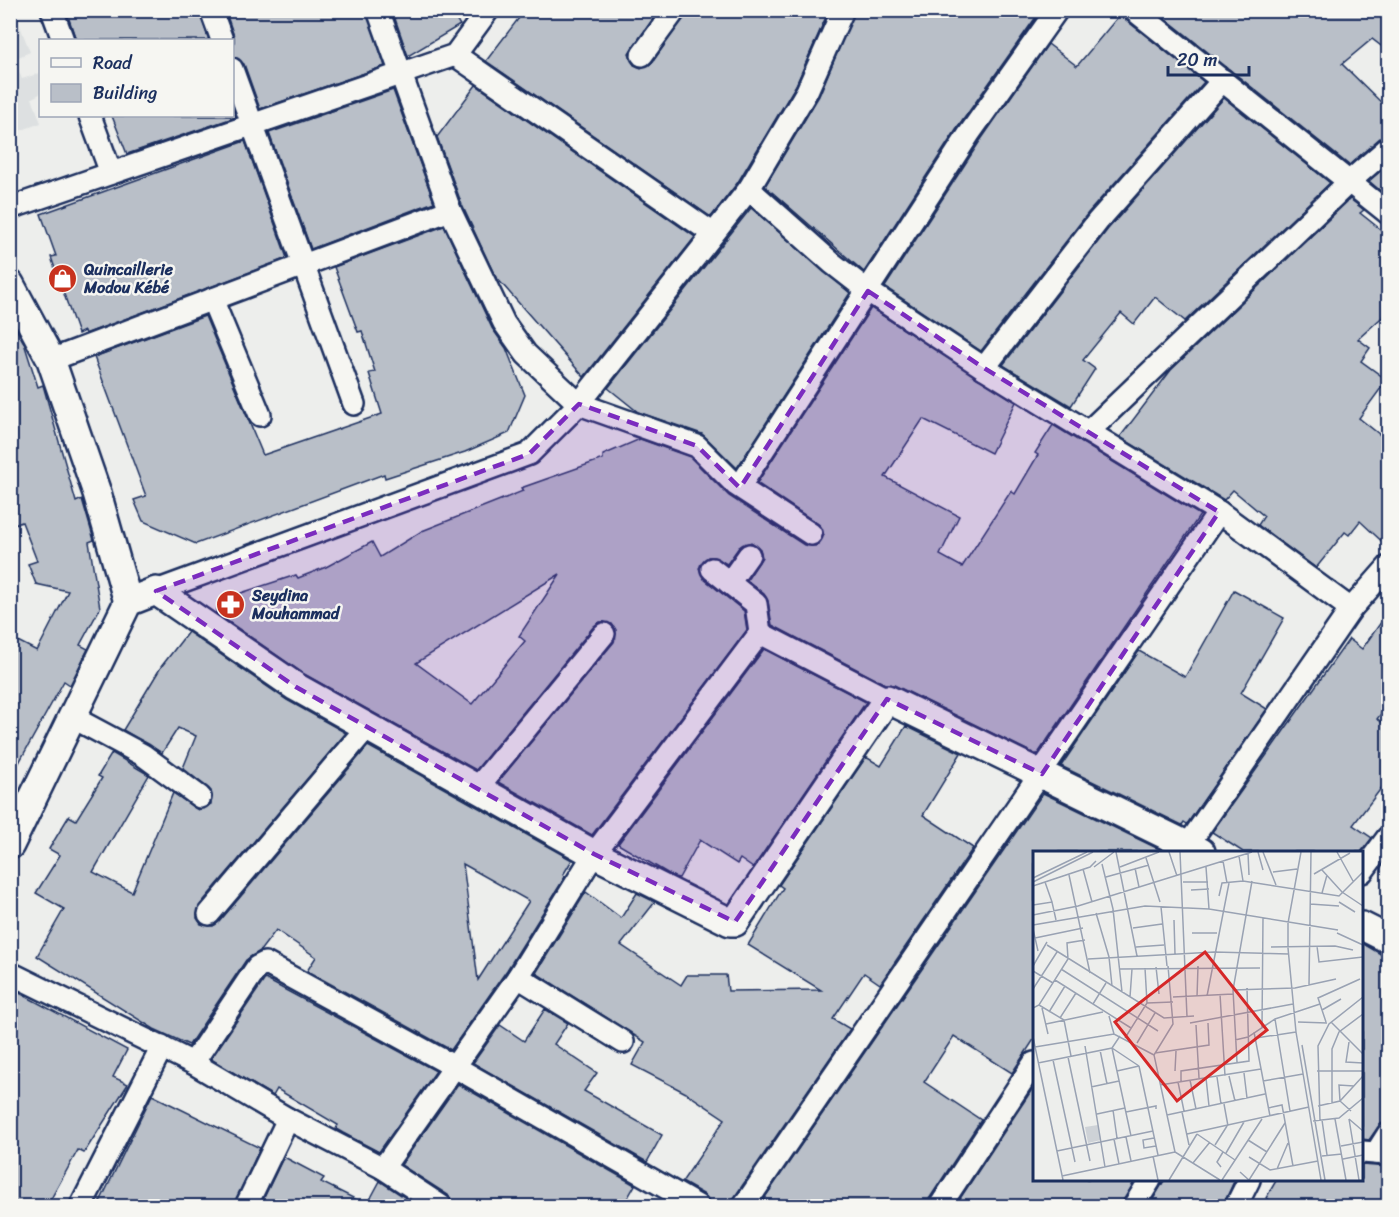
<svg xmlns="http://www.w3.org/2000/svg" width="1399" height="1217" font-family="Sriracha,sans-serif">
  <rect width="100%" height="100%" fill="#edeeec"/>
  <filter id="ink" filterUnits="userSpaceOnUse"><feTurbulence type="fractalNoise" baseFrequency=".0167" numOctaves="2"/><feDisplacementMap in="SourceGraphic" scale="12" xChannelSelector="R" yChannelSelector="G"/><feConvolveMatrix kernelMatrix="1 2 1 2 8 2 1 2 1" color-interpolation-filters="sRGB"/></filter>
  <g filter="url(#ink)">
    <polygon fill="#dde0e1" points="14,10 30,52 14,59 22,79 40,73 40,94 32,98 41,123 11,134 10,11"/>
    <g fill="#b9bfc8" stroke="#1b2f5e" stroke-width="1.5" fill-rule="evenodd">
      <polygon points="66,10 199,10 209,40 76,40"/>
      <polygon points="225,10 366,10 385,66 260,109 244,64 232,57 234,36"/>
      <polygon points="392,10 450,10 460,25 408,56"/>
      <polygon points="525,10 659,10 629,53 634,65 641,68 652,63 688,10 829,10 796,85 738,182 711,217 486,61"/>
      <polygon points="855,10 1041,10 958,127 864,272 765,186 819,96"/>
      <polygon points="1155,10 1389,10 1389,52 1372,39 1342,64 1389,110 1389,136 1380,138 1349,165"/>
      <polygon points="1122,12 1126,20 1204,82 1088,213 981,351 885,287 980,141 1048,44 1077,66"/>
      <polygon points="476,85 695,237 584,377 495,276 462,205 437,137"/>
      <polygon points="393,90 434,202 311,249 269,133"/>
      <polygon points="1224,98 1330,183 1185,321 1155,297 1134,324 1121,313 1083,360 1095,369 1071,406 1003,365 1108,229"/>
      <polygon points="232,108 236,117 127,154 112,116 232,116"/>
      <polygon points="245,141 287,258 85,334 84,331 78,334 51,257 56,256 41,214"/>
      <polygon points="1389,164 1389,188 1383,193 1369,181"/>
      <polygon points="1350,199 1364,210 1360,213 1389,236 1389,311 1358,339 1370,348 1361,361 1387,380 1359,418 1389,442 1389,548 1360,521 1349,535 1345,532 1316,568 1258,525 1264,516 1233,490 1224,500 1120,437 1171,370"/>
      <polygon points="751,208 850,293 737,468 702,434 638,412 608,388"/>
      <polygon points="444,226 492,328 506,348 525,395 509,433 465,452 385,478 384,474 196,544 143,521 134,500 146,496 94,357 205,316 263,455 382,414 369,373 375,372 362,331 358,332 334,267"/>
      <path d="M871 308 1016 402 991 453 923 419 885 477 959 516 940 555 962 567 1011 491 1015 494 1038 455 1035 453 1053 425 1200 515 1037 755 894 685 885 684 772 625 768 601 764 594 747 580 762 557 760 549 751 542 739 547 727 564 714 557H708L699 568 704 579 744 611 747 630 592 835 498 782 614 642 616 630 612 624 600 622 594 626 476 770 304 674 216 613 218 605 241 593 296 575 298 578 326 567 372 542 380 557 422 531 523 491 521 488 603 459V455L640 439 690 457 729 496 804 545 816 546 824 535 818 524 757 483ZM560 574 519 636 525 641 472 704 416 663Z"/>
      <polygon points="10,318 24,343 38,387 43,385 76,502 82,499 94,540 89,542 100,608 80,645 88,649 70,685 64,681 10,779 10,637 37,651 68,591 36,584 28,564 37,561 22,522 10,526"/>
      <polygon points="1234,590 1284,618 1241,693 1267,709 1187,824 1184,822 1182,825 1061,766 1139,651 1185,677"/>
      <polygon points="1389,611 1389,703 1377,719 1389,726 1389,778 1353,825 1372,838 1361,852 1243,852 1212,832 1349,639 1362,649"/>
      <path d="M188 632 287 700 346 733 199 906 197 918 201 924 213 926 219 922 368 746 572 860 563 875 565 877 507 970 451 1050 307 971 316 957 276 930 260 951 246 960 189 1045 154 1029 37 956 64 909 36 893 60 855 49 849 69 816 76 820 102 778 98 776 112 753 149 775 93 872 132 892 173 793 198 810 211 804V791L183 768 196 736 178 728 162 753 123 730 161 667ZM463 864 529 901 478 980Z"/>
      <polygon points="764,649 866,702 753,868 740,859 737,864 700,840 679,878 674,877 618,844"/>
      <polygon points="906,726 961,753 923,815 973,848 880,984 864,973 833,1019 850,1029 733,1199 731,1206 711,1206 705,1195 682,1182 725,1119 686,1093 632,1065 645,1042 536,973 586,892 621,918 637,893 655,902 621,945 681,985 687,975 726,975 728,991 821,990 748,945 783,888 779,885 866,757 881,766"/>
      <polygon points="1043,793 1165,852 1035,852 1035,1038 1012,1073 954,1036 924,1082 981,1120 929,1199 927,1206 759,1206"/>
      <polygon points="1362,943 1389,959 1389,1121 1378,1127 1369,1140 1362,1139"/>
      <polygon points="265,979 436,1071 379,1152 343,1133 336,1129 338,1125 277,1089 273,1096 211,1059"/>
      <polygon points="10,988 127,1050 113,1077 128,1084 84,1153 78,1150 47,1206 20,1206 10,1201"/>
      <polygon points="545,1009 568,1023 554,1044 597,1073 584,1091 662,1135 647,1162 473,1063 500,1025 524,1041"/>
      <polygon points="458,1084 635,1185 623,1206 454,1206 448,1195 401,1165"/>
      <polygon points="1035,1085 1035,1179 1127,1179 1133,1184 1121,1206 955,1206"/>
      <polygon points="152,1095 260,1148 233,1206 98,1206"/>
      <polygon points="286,1158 324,1178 321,1182 367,1205 380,1181 418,1206 260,1206 282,1160"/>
      <polygon points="1362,1165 1389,1167 1389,1197 1382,1206 1280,1206 1266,1198 1277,1179 1362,1179"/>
      <polygon points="1165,1179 1235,1179 1223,1206 1149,1206"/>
    </g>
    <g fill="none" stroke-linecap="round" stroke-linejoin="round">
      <defs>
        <g id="minor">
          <polyline points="52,10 63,40"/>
          <polyline points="211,10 222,40"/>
          <polyline points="378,10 450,210 504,323 526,354 579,404 697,446 736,485 811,534"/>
          <polyline points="1134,10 1388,213"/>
          <polyline points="455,55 712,233"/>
          <polyline points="642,55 675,10"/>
          <polyline points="232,69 354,404"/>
          <polyline points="90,116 111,173"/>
          <polyline points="749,189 832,263 868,291 984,368 1219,512 1351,609"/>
          <polyline points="10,208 455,55 488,10"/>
          <polyline points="212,299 260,415"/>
          <polyline points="51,360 450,210"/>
          <polyline points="984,368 1098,221 1223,80"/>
          <polyline points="1088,432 1350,181 1388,148"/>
          <polyline points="740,486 969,134 1057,10"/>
          <polyline points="729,583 749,555"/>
          <polyline points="156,591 529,454 579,404 749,189 807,91 843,10"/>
          <polyline points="760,633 887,699"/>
          <polyline points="72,717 143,755 200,797"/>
          <polyline points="478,787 604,634"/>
          <polyline points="1183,852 1351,609 1388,567"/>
          <polyline points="1362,872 1388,837"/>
          <polyline points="209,914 368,726"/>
          <polyline points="10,973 193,1063 288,1119 383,1168 441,1206"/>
          <polyline points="518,977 623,1042"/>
          <polyline points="193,1063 257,967 265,963 455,1067 698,1206"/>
          <polyline points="1362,1152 1388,1154"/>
          <polyline points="1376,1153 1388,1134"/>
          <polyline points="383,1168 518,977 594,854 760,633 756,604 712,569"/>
          <polyline points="81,1206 162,1047"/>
          <polyline points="246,1206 288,1119"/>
          <polyline points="744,1206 1219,512"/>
          <polyline points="940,1206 1034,1063"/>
          <polyline points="1134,1206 1150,1180"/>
          <polyline points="1236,1206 1249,1180"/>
        </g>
        <g id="tertiary">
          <polyline points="10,284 51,360 97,493 128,602"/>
          <polyline points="10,845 128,602 156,591 296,687 594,854 730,922 735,922 741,913 887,699 1201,852"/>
          <polyline points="1362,926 1388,939"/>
        </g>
      </defs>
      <use href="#minor" stroke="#1b2f5e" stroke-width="26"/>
      <use href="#tertiary" stroke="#1b2f5e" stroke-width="32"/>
      <use href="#minor" stroke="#f6f6f2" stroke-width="21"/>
      <use href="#tertiary" stroke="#f6f6f2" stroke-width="27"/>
    </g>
  </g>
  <path fill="#7b2cbf" fill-opacity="0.2" stroke="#7b2cbf" stroke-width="4.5" stroke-dasharray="12 8" stroke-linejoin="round" d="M868 291 984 368 1219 512 1042 774 887 699 735 922 594 854 296 687 156 591 529 454 579 404 697 446 740 488Z"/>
  <defs>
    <symbol id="shop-disc" viewBox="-11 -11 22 22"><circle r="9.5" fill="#c8321e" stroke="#f6f6f2"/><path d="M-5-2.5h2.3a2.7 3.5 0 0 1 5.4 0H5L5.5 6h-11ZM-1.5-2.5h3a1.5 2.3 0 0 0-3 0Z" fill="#fff"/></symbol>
    <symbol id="pharmacy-disc" viewBox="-11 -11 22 22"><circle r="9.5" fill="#c8321e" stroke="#f6f6f2"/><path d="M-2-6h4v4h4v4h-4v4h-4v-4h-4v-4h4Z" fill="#fff"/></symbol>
  </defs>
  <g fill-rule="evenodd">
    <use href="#shop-disc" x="46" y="262" width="33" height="33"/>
    <use href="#pharmacy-disc" x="214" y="588" width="33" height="33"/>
  </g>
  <g text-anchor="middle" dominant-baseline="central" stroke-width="5" stroke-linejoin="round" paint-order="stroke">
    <g font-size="16" font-weight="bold" fill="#1b2f5e" stroke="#f6f6f2" text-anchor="start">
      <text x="84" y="269">Quincaillerie<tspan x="84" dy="18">Modou Kébé</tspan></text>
      <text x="252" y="595">Seydina<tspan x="252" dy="18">Mouhammad</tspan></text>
    </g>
  </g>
  <g transform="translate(1033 851)">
    <rect width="330" height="330" fill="#edeeec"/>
    <path d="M65 274 68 289 55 292 52 276Z" fill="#ced2d7"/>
    <path fill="none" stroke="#99a2b3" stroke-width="1.5" d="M83 1 104 105M136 1 144 25M147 1 154 166M225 1 230 19M230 1 243 34M268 1 255 72V97L263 181 288 329M304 1 320 30M215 2 216 24M206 5 210 30M113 7 127 51M190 10 194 32M69 13 80 58 89 141M61 16 81 1M87 16 126 1M173 16 176 58M102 17 106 36M50 18 59 51M289 19 309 41 330 55M240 21 264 18M281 23 317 2M36 24 57 122M73 26 116 14M0 27 54 1M0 31 60 1M12 31 19 51M150 31H175M0 35 57 16 63 10M158 39 176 38M289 42 294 24M186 45 189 32 210 30 306 45 330 21M306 51 322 61M277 53 306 55M0 54 19 51 23 69M128 56 134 115M63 62 76 106 79 135M0 64 45 55 219 1M141 69 142 103M0 74 112 55 176 58 305 79M100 77 129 73M0 78 5 100M159 82H184M304 82 330 94M2 87 50 77M14 94 131 167 161 165M284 95 286 111 330 106M103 96 131 94M238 96 302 95 320 99M330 107V138M55 108 181 101 256 103M0 115 14 91M135 115 140 173 121 204 142 301 187 329M123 116 126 143M28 118 125 180M87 118 227 117M0 120 20 132M22 129 98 177M276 134 278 1M0 138 24 101M200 139 262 137 303 128M187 143 192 225M174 145 196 32M97 146 99 118M140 146 200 143M164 146 165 115M114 152 140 151M60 153 73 132M6 154 31 169 38 205M0 157 6 154 35 108 34 92 52 89M9 157 15 183M289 159 308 148M16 161 32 135M76 165 81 183M27 167 43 142M242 168 257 260M265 171 294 172M293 171 285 147 327 128M298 171 330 203M157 172 260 153M13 173 70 161M163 174 166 227M229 176 230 67M221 181 237 265M0 186 30 329M92 187 114 152 112 117M223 187 263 181M202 189 215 186 242 168 287 153M316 191 313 211 330 212M104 192 122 162M269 194 292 329M52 195 72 316M2 196 81 183 121 204M79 197 98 285M79 197 106 215M67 199 74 233M122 202 176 194 175 172M35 206 57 310M20 209 42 311M204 211 200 139 219 30M5 212 79 197 87 185M106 215 125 304M84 220 106 215M142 220 143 200M284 220H330M211 222 214 247M196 225 202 250M184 226 188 253M173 227 176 255M157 229 163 258M148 230V220L216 210 214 137M230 230 270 223M145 231 151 260M127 234 228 218M58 236 86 230M299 252V198L306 181 330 163M191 253 195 275M285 255 307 250 330 225M235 257 249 254 260 315M80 259 84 287M318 260 307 250 306 234 321 235M93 261 123 255V258M149 261 156 294M64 263 92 257M134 264 232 243M302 268 313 329M316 268 326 329M316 268 330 280M289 269 294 304M280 270 306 267 330 247M287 270 285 195 296 173 330 146M154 283 276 256M164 283 202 309M93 286 98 310M121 287 110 289 111 297 123 295M81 288 86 313M215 289 234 301M182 294 194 275M308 295 330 291M24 300 120 280M193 302 211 271M120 305 125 329M289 305 309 303M216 306 237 319 285 310M310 308 330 304M160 312 177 291M188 316 184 311 190 301M244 318 255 292M207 321 216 329 252 272M29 325 142 301M136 329 164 283M189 329 229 268"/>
    <path fill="#d62828" fill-opacity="0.15" stroke="#d62828" stroke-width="3" d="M172 101 234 179 144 250 82 171Z"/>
    <rect width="330" height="330" fill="none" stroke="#1b2f5e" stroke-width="3"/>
  </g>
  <rect width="1399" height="1217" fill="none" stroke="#f6f6f2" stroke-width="36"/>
  <rect x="18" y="18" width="1363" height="1181" fill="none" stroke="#1b2f5e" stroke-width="2" filter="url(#ink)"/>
  <rect x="39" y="39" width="195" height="78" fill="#f6f6f2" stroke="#9ea6b7" stroke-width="1.5"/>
  <rect x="51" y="58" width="30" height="9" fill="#f6f6f2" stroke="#9ea6b7" stroke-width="1.5"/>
  <text x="93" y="69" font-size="18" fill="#1b2f5e">Road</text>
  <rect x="51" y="84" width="30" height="18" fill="#b9bfc8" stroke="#9ea6b7" stroke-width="1.5"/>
  <text x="93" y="99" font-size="18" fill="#1b2f5e">Building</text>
  <path d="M1168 66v9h81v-9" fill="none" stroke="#1b2f5e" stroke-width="3"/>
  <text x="1177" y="66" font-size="18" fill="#1b2f5e" stroke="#f6f6f2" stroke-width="4.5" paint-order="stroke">20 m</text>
</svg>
